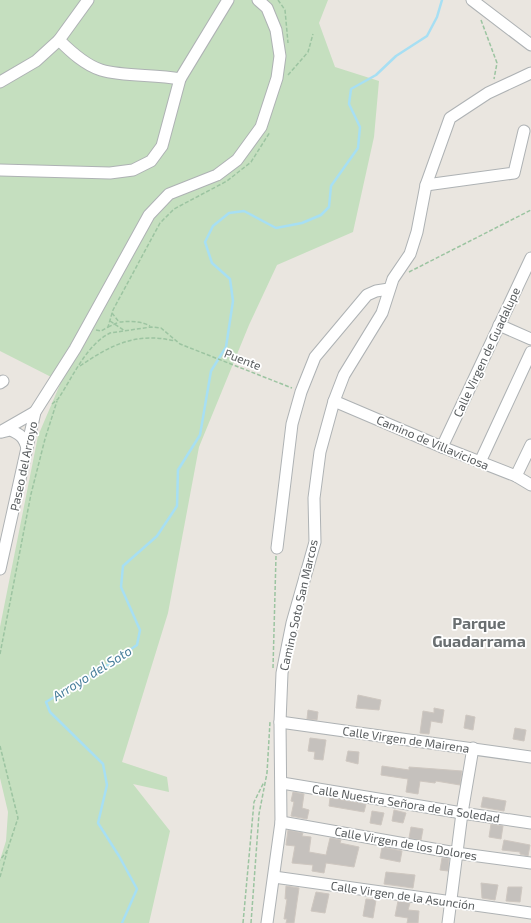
<svg xmlns="http://www.w3.org/2000/svg" width="531" height="923" font-family="'Exo 2',sans-serif">
  <rect width="100%" height="100%" fill="#eae6e0"/>
  <polygon fill="#c5dfbf" points="0,0 328,0 319,23 335,67 379,81 374,137 353,232 277,265 249,325 199,447 168,613 122,762 167,777 169,792 133,784 170,831 149,923 0,923 0,860 6,841 8,812 0,778 0,627 38,436 61,382 0,351"/>
  <g fill="none" stroke-linecap="round" stroke-linejoin="round">
    <polyline stroke="#a7dff3" stroke-width="2.5" points="122,923 137,889 119,856 98,823 107,785 103,764 50,712 46,702 111,663 137,645 140,630 121,587 123,566 157,536 177,506 178,470 200,435 211,371 226,347 233,301 230,279 212,263 205,242 213,226 229,213 244,211 276,228 302,223 321,215 329,207 331,186 358,148 360,127 349,104 351,89 376,75 396,56 427,36 437,17 442,0"/>
  </g>
  <g fill="#c5c1bd" stroke="#cec7c0">
    <polygon points="358,695 381,700 379,710 356,708"/>
    <polygon points="434,708 444,710 442,723 431,721 429,734 420,733 423,711 434,713"/>
    <polygon points="308,710 318,712 317,720 307,719"/>
    <polygon points="466,715 475,717 473,730 464,728"/>
    <polygon points="515,728 526,730 524,741 513,739"/>
    <polygon points="310,738 326,740 323,760 314,759 315,752 308,751"/>
    <polygon points="348,751 359,752 358,764 346,761"/>
    <polygon points="382,766 409,770 409,767 462,771 460,785 436,781 435,783 420,781 418,794 406,792 408,779 381,775"/>
    <polygon points="293,792 304,794 302,808 309,810 307,819 291,816 294,802 291,801"/>
    <polygon points="483,797 506,801 504,811 481,807"/>
    <polygon points="330,798 366,804 364,812 329,806"/>
    <polygon points="394,810 406,813 403,823 392,821"/>
    <polygon points="372,811 384,813 381,825 370,823"/>
    <polygon points="491,824 503,826 501,839 489,837"/>
    <polygon points="411,827 423,829 421,840 409,838"/>
    <polygon points="288,830 303,833 302,836 311,837 309,852 326,855 330,838 341,840 340,843 359,847 354,867 326,863 324,873 312,871 313,865 292,863 295,846 286,845"/>
    <polygon points="504,840 530,845 528,856 520,854 520,852 502,850"/>
    <polygon points="382,847 402,851 400,862 380,858"/>
    <polygon points="442,858 449,859 448,871 440,870"/>
    <polygon points="386,872 415,875 413,888 384,884"/>
    <polygon points="481,883 498,885 495,900 482,898"/>
    <polygon points="286,886 299,888 294,923 286,923 287,919 284,919 287,899 285,899"/>
    <polygon points="508,887 522,887 520,902 506,901"/>
    <polygon points="316,892 329,894 325,913 311,911"/>
    <polygon points="366,899 376,900 373,918 363,916"/>
    <polygon points="398,901 410,903 408,910 419,911 418,923 407,923 408,918 395,916"/>
  </g>
  <g fill="none" stroke-linecap="round" stroke-linejoin="round">
    <defs>
      <g id="minor">
        <path d="M88 0 59 40C71 52 85 65 101 70 125 77 155 74 180 79L228 0"/>
        <polyline points="472,0 531,45"/>
        <polyline points="0,82 36,61 59,40"/>
        <polyline points="0,170 110,173 133,170 151,161 162,146 180,79"/>
        <polyline points="426,185 514,173 524,131"/>
        <polyline points="499,325 531,339"/>
        <polyline points="0,383 3,381"/>
        <polyline points="334,401 442,447 516,476 531,485"/>
        <polyline points="0,432 35,412"/>
        <path d="M2 432 10 430C20 434 24 437 27 448"/>
        <polyline points="442,447 531,258"/>
        <polyline points="480,462 531,352"/>
        <polyline points="516,476 531,445"/>
        <polyline points="277,548 292,424 301,392 315,357 367,295 376,291 389,289"/>
        <polyline points="0,569 35,412 75,349 149,215 169,194 217,175 237,160 261,127 277,78 280,56 276,30 267,8 258,0"/>
        <polyline points="280,722 531,757"/>
        <polyline points="282,783 462,813 531,823"/>
        <polyline points="281,822 456,853 531,863"/>
        <polyline points="274,877 531,913"/>
        <polyline points="267,923 281,822 280,722 282,673 292,623 315,542 314,498 320,452 334,401 344,375 382,313 393,279 410,254 417,232 426,185 450,118 488,93 531,73"/>
        <polyline points="448,923 462,813 473,748"/>
      </g>
    </defs>
    <use href="#minor" stroke="#aeb2b4" stroke-width="13"/>
    <g stroke="#9cc4a1" stroke-width="1.5" stroke-dasharray="4 2" stroke-linecap="butt">
      <polyline points="278,0 285,10 288,43"/>
      <polyline points="481,20 497,63 494,79"/>
      <polyline points="288,75 308,52 313,34"/>
      <polyline points="409,272 531,210"/>
      <path d="M112 313 119 322C129 321 141 321 150 326"/>
      <polyline points="110,321 125,331"/>
      <polyline points="108,327 119,322"/>
      <polyline points="96,330 101,331 108,327 113,310 160,223 174,209 227,181 251,162 270,132"/>
      <path d="M80 366C112 344 137 332 175 341"/>
      <path d="M52 404 58 399C73 377 86 345 110 333L151 327 161 328 180 344 292 388"/>
      <polyline points="0,654 31,494 45,439 57,401"/>
      <polyline points="273,668 276,556"/>
      <polyline points="0,746 18,818 7,851 0,860"/>
      <polyline points="0,877 7,852"/>
      <polyline points="243,923 254,802 264,782"/>
      <polyline points="251,923 259,814 267,773 270,722"/>
    </g>
    <use href="#minor" stroke="#fff" stroke-width="11"/>
  </g>
  <g text-anchor="middle" dominant-baseline="central" stroke-width="3.5" stroke-linejoin="round" paint-order="stroke">
    <g font-size="12" fill="#595d5f" stroke="#fff">
      <text transform="translate(486 352) rotate(-65)">Calle Virgen de Guadalupe</text>
      <text transform="translate(243 359) rotate(21)">Puente</text>
      <text transform="translate(433 442) rotate(23)">Camino de Villaviciosa</text>
      <text transform="translate(23 466) rotate(-78)">Paseo del Arroyo</text>
      <text transform="translate(298 605) rotate(-77)">Camino Soto San Marcos</text>
      <text transform="translate(406 739) rotate(8)">Calle Virgen de Mairena</text>
      <text transform="translate(406 803) rotate(9)">Calle Nuestra Señora de la Soledad</text>
      <text transform="translate(406 843) rotate(10)">Calle Virgen de los Dolores</text>
      <text transform="translate(403 895) rotate(8)">Calle Virgen de la Asunción</text>
    </g>
    <g font-size="13" font-style="italic" fill="#467d9a" stroke="#fff">
      <text transform="translate(92 673) rotate(-32)">Arroyo del Soto</text>
    </g>
    <g font-size="16" font-weight="bold" fill="#6a6f71" stroke="#fff">
      <text x="479" y="622">Parque<tspan x="479" dy="18">Guadarrama</tspan></text>
    </g>
  </g>
</svg>
